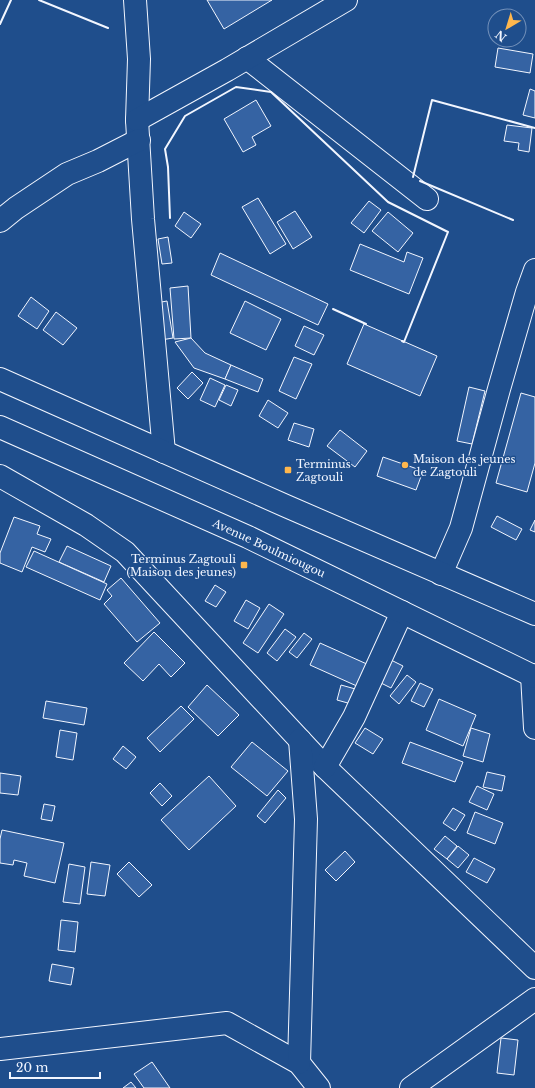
<svg xmlns="http://www.w3.org/2000/svg" width="535" height="1088" font-family="'Libre Baskerville',serif">
  <rect width="100%" height="100%" fill="#1f4e8c"/>
  <g fill="#3563a3" stroke="#f2f6ff">
    <polygon points="207,0 272,0 224,29"/>
    <polygon points="498,48 533,54 530,73 495,67"/>
    <polygon points="530,89 535,91 535,118 523,115"/>
    <polygon points="256,100 271,126 252,137 256,145 243,152 224,119"/>
    <polygon points="507,125 532,128 529,152 518,150 519,143 504,141"/>
    <polygon points="258,198 286,244 270,254 242,207"/>
    <polygon points="369,201 381,210 364,233 351,223"/>
    <polygon points="295,211 312,237 293,249 277,222"/>
    <polygon points="184,212 201,224 191,238 175,226"/>
    <polygon points="388,212 413,233 398,252 372,231"/>
    <polygon points="168,237 172,263 162,264 158,239"/>
    <polygon points="360,244 404,262 407,252 423,258 409,294 350,270"/>
    <polygon points="220,253 328,304 318,325 211,275"/>
    <polygon points="188,286 191,338 174,339 170,288"/>
    <polygon points="31,297 49,311 37,329 18,316"/>
    <polygon points="167,301 173,338 161,340 156,303"/>
    <polygon points="245,301 281,319 266,350 230,333"/>
    <polygon points="56,312 77,328 63,345 43,330"/>
    <polygon points="364,324 437,356 420,396 347,364"/>
    <polygon points="304,326 324,335 314,355 295,346"/>
    <polygon points="191,338 205,353 231,365 225,379 194,368 175,342"/>
    <polygon points="294,357 312,364 296,399 279,391"/>
    <polygon points="231,365 263,379 258,392 225,379"/>
    <polygon points="192,372 203,383 188,399 177,388"/>
    <polygon points="210,378 225,385 215,407 200,400"/>
    <polygon points="226,385 238,390 231,406 219,400"/>
    <polygon points="469,387 485,391 472,444 457,441"/>
    <polygon points="521,393 535,397 535,463 527,492 496,483"/>
    <polygon points="268,400 288,413 278,428 259,416"/>
    <polygon points="294,423 314,429 309,447 288,440"/>
    <polygon points="340,430 367,451 355,467 327,446"/>
    <polygon points="383,457 423,471 416,490 377,476"/>
    <polygon points="497,516 522,529 516,540 491,527"/>
    <polygon points="14,517 40,526 37,534 51,539 45,552 32,547 22,572 0,563 0,553"/>
    <polygon points="535,520 535,532 530,530"/>
    <polygon points="67,546 111,566 104,582 59,562"/>
    <polygon points="34,551 107,584 100,600 26,567"/>
    <polygon points="121,578 160,623 137,642 104,604 112,596 107,590"/>
    <polygon points="215,585 226,592 216,607 205,601"/>
    <polygon points="246,600 260,608 248,629 234,621"/>
    <polygon points="269,604 284,614 258,653 243,643"/>
    <polygon points="285,629 296,637 277,661 267,653"/>
    <polygon points="154,632 185,663 171,677 159,664 143,681 124,663"/>
    <polygon points="304,633 312,639 297,658 289,652"/>
    <polygon points="320,643 369,665 359,687 310,665"/>
    <polygon points="389,659 403,666 391,688 377,681"/>
    <polygon points="407,675 416,682 399,704 390,696"/>
    <polygon points="420,683 433,689 424,707 411,701"/>
    <polygon points="207,685 239,715 218,736 188,707"/>
    <polygon points="341,685 359,690 355,705 337,700"/>
    <polygon points="439,699 476,715 463,746 426,730"/>
    <polygon points="46,701 87,708 84,725 43,718"/>
    <polygon points="181,706 194,719 160,752 147,738"/>
    <polygon points="365,728 383,739 373,754 355,743"/>
    <polygon points="471,728 490,734 483,762 463,756"/>
    <polygon points="60,730 77,733 73,760 56,757"/>
    <polygon points="252,742 288,771 267,796 231,767"/>
    <polygon points="410,742 463,762 455,782 402,763"/>
    <polygon points="123,746 136,757 126,769 113,759"/>
    <polygon points="487,772 505,776 502,791 483,787"/>
    <polygon points="0,773 21,776 18,795 0,793"/>
    <polygon points="209,776 236,806 189,850 161,820"/>
    <polygon points="160,783 172,796 162,806 150,793"/>
    <polygon points="477,786 494,794 487,810 469,802"/>
    <polygon points="278,790 286,798 265,823 257,816"/>
    <polygon points="44,804 55,806 52,821 41,819"/>
    <polygon points="453,808 465,815 455,831 443,823"/>
    <polygon points="475,812 503,823 495,844 467,833"/>
    <polygon points="2,830 64,843 55,883 24,876 27,863 14,860 13,865 0,863 0,839"/>
    <polygon points="445,836 457,846 447,859 434,849"/>
    <polygon points="458,846 469,855 458,868 447,859"/>
    <polygon points="345,851 355,862 336,881 325,870"/>
    <polygon points="474,858 495,869 487,883 466,872"/>
    <polygon points="91,862 110,865 105,896 87,894"/>
    <polygon points="129,862 152,885 139,897 117,874"/>
    <polygon points="69,864 85,867 80,904 63,902"/>
    <polygon points="61,920 78,922 75,952 58,950"/>
    <polygon points="52,964 74,968 71,985 49,981"/>
    <polygon points="501,1038 518,1040 514,1075 497,1073"/>
    <polygon points="152,1062 170,1088 144,1088 134,1074"/>
    <polygon points="131,1082 136,1088 123,1088"/>
  </g>
  <g fill="none" stroke-linecap="round" stroke-linejoin="round">
    <defs>
      <g id="street">
        <polyline points="135,0 139,59 137,120 143,219 164,452"/>
        <polyline points="247,58 427,199"/>
        <polyline points="137,120 227,70 346,0"/>
        <polyline points="0,221 16,208 67,174 98,161 139,140"/>
        <polyline points="0,476 86,525 125,552 325,767 535,968"/>
        <polyline points="441,574 461,528 499,389 527,292 535,270"/>
        <polyline points="532,675 535,728"/>
        <polyline points="325,767 354,717 402,612"/>
        <polyline points="0,1049 227,1023 299,1063 319,1088"/>
        <polyline points="299,1063 306,819 300,740"/>
        <polyline points="411,1088 535,999"/>
      </g>
      <g id="highway">
        <polyline points="0,379 286,506 535,614"/>
        <polyline points="0,427 248,537 535,677"/>
      </g>
    </defs>
    <use href="#street" stroke="#f2f6ff" stroke-width="24"/>
    <use href="#highway" stroke="#f2f6ff" stroke-width="24"/>
    <use href="#street" stroke="#1f4e8c" stroke-width="22"/>
    <use href="#highway" stroke="#1f4e8c" stroke-width="22"/>
    <g stroke="#f2f6ff" stroke-width="2">
      <polyline points="39,0 108,28"/>
      <polyline points="0,24 11,0"/>
      <polyline points="413,177 432,100 535,128"/>
      <polyline points="420,181 513,220"/>
      <polyline points="170,218 168,167 165,149 185,116 236,87 271,92 388,202 448,232 404,342 402,341"/>
      <polyline points="333,309 366,324"/>
    </g>
  </g>
  <g fill="#ffb74d" stroke="#1f4e8c" stroke-width="1.5">
    <circle cx="405" cy="465" r="4"/>
    <rect x="284" y="466" width="8" height="8" rx="2"/>
    <rect x="240" y="561" width="8" height="8" rx="2"/>
  </g>
  <g text-anchor="middle" dominant-baseline="central" stroke-width="3" stroke-linejoin="round" paint-order="stroke">
    <g font-size="11" fill="#f2f6ff" stroke="#1f4e8c" text-anchor="start">
      <text x="413" y="459">Maison des jeunes<tspan x="413" dy="13">de Zagtouli</tspan></text>
      <text x="296" y="464">Terminus<tspan x="296" dy="13">Zagtouli</tspan></text>
      <text x="236" y="559" text-anchor="end">Terminus Zagtouli<tspan x="236" dy="13">(Maison des jeunes)</tspan></text>
    </g>
    <g font-size="11" fill="#f2f6ff" stroke="#1f4e8c">
      <text transform="translate(269 548) rotate(25)">Avenue Boulmiougou</text>
    </g>
  </g>
  <g transform="translate(507 28) rotate(218)"><circle r="19" fill="#1f4e8c" stroke="#7391ba"/>
  <path d="M0-3L7 15L0 10L-7 15Z" fill="#ffb74d"/>
  <text y="-6" font-size="11" font-weight="bold" text-anchor="middle" fill="#f2f6ff">N</text>
  </g>
  <path d="M10 1072v6h90v-6" fill="none" stroke="#f2f6ff" stroke-width="2"/>
  <text x="16" y="1072" font-size="12" fill="#f2f6ff" stroke="#1f4e8c" stroke-width="3" paint-order="stroke">20 m</text>
</svg>
